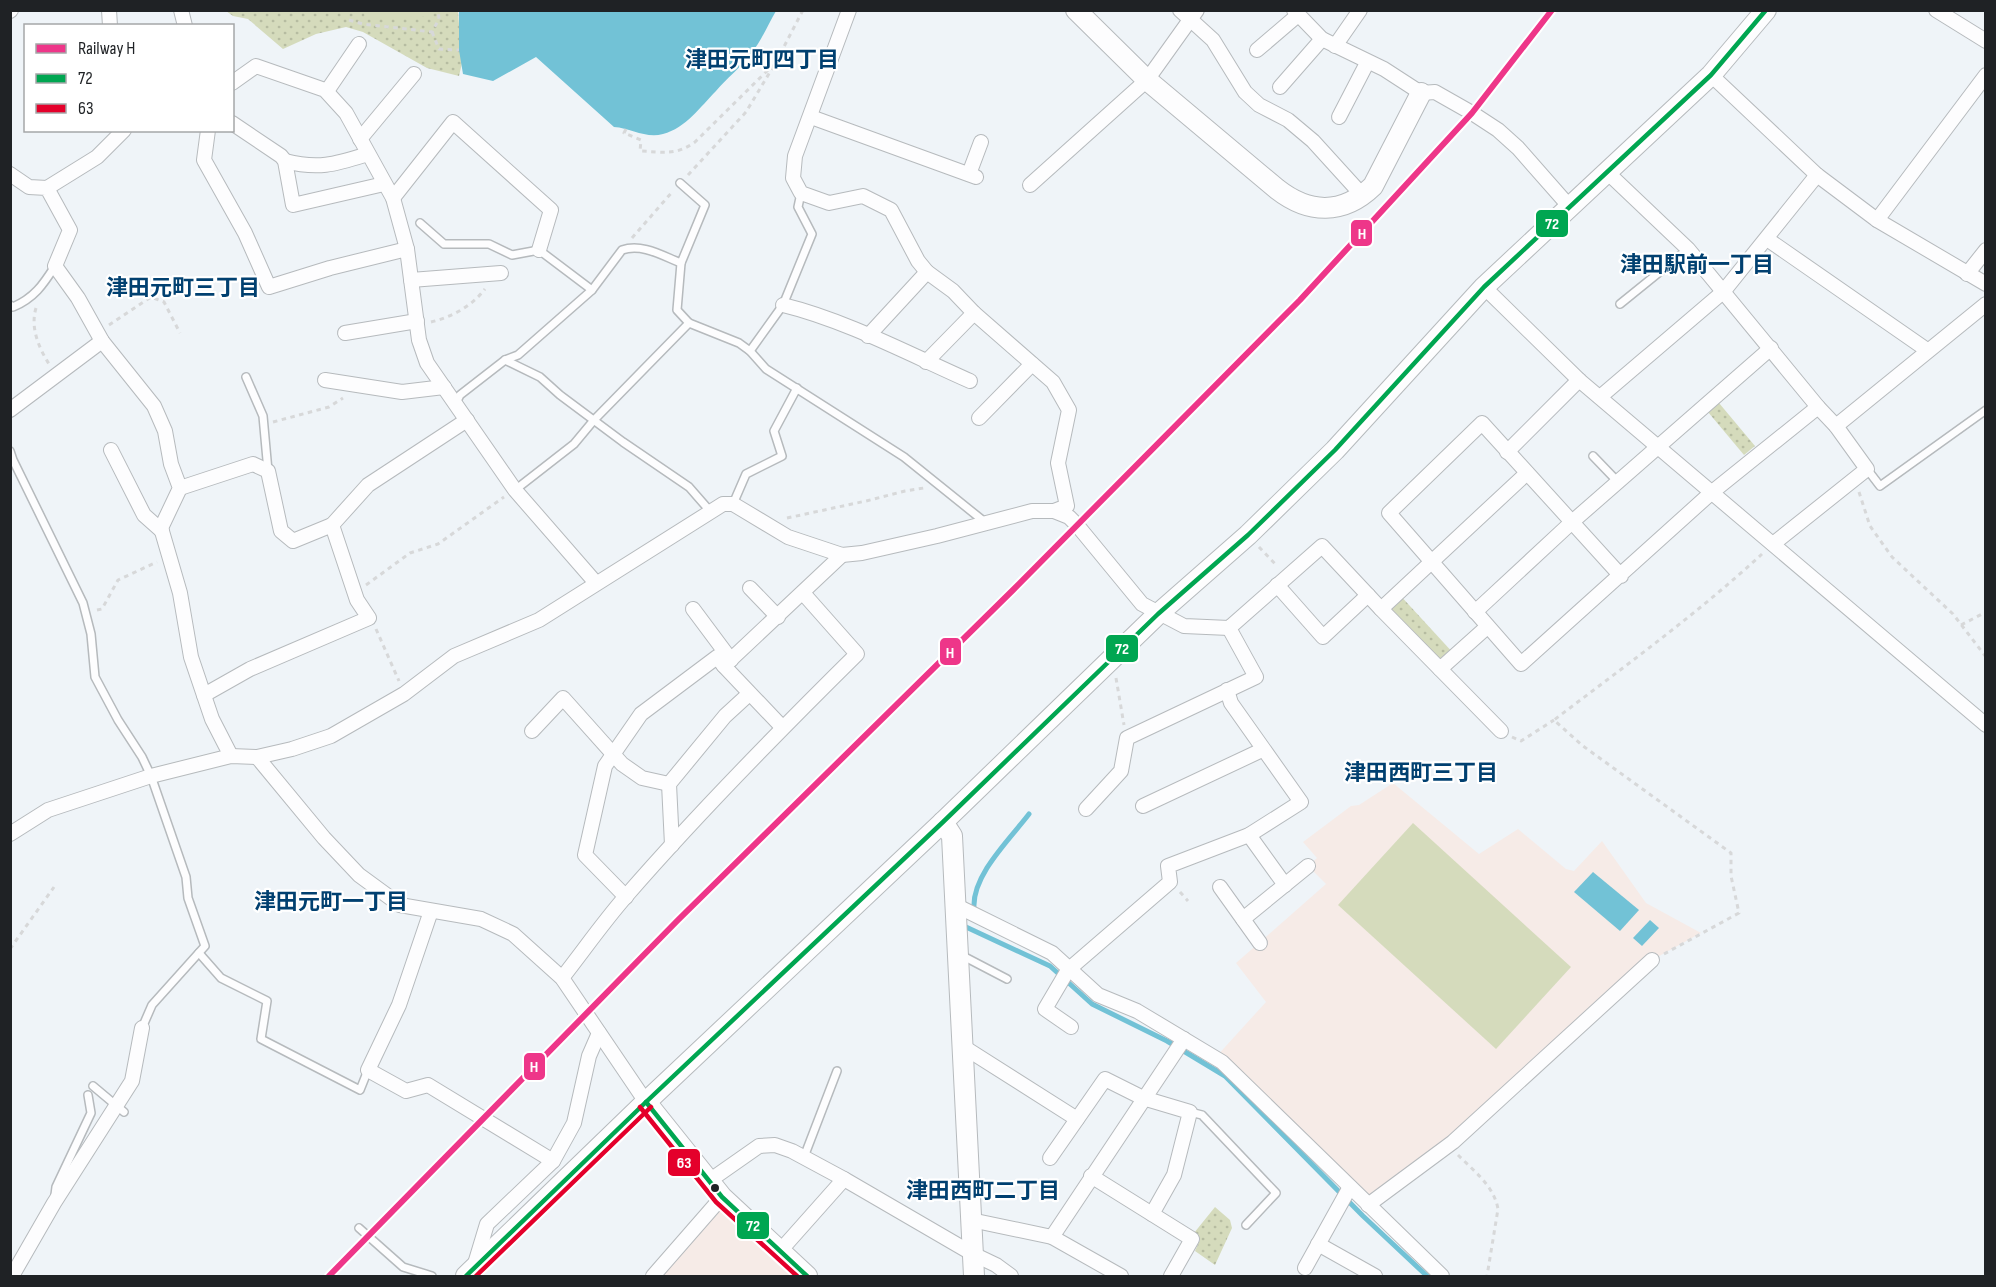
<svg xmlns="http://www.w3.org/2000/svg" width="1996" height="1287" font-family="'Sofia Sans Condensed','Noto Sans JP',sans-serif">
  <defs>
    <pattern id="grass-dots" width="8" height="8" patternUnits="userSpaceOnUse" patternTransform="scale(1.5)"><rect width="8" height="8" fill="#d5dbbc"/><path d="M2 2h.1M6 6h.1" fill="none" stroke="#b6bca1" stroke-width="1.8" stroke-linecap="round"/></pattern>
  </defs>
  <rect width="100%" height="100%" fill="#eff4f8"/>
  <g fill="#f6ebe7">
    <polygon points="1393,783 1479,854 1518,829 1566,869 1574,871 1602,841 1646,903 1701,933 1652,960 1453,1142 1368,1205 1215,1058 1266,1002 1236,963 1326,884 1308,866 1317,858 1303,842 1351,806 1359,805"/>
    <polygon points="717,1208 793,1276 660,1276"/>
  </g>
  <g fill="url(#grass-dots)">
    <polygon points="226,11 458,11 462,63 459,76 427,68 363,32 346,27 316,34 283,49 248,19 233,16"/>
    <polygon points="1719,403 1755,446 1744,455 1708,412"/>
    <polygon points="1398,593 1455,655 1440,669 1381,609"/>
    <polygon points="1215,1207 1230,1220 1232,1228 1215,1265 1195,1251 1200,1240 1194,1233"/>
  </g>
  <g fill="#d5dbbc">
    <polygon points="364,11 428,11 429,16 365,19"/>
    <polygon points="1413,823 1571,967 1496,1049 1338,905"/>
  </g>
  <g fill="#72c2d6">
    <path d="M459 11V10L776 11C768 25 761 41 751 54 740 68 727 78 716 91 700 107 686 128 663 134 646 139 631 128 614 127L536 57 493 81 463 74 459 50Z"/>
    <polygon points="1593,872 1639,910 1620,931 1574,892"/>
    <polygon points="1650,920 1659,928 1642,946 1633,938"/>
  </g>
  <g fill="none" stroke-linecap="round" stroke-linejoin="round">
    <g stroke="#72c2d6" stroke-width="5">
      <path d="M974 908C972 875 1010 839 1029 814"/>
      <polyline points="966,927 1050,966 1092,1004 1167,1041 1225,1076 1363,1216 1427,1276"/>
    </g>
    <defs>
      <g id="lane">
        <polyline points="680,183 705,205 681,263 677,310 689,323 739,343 750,351 766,369 904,457 986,523"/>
        <polyline points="420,223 444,244 489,244 512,255 539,250 592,290"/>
        <polyline points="1620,304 1688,249"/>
        <path d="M10 305 13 307C34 298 43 285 55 266"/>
        <polyline points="750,351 783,305 812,234 798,207 801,193"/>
        <polyline points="505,360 540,377 560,395 623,442 689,487 710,511"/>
        <polyline points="246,377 263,416 268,471"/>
        <path d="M456 403 460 395 505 360 518 355 592 290 622 250C642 243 663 256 681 263"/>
        <polyline points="10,451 13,460 83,603 91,634 95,677 118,720 142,757 151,776 186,877 188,898 205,946 152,1005 142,1028"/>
        <polyline points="1593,456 1618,482"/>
        <polyline points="1867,469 1880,486 1986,410"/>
        <polyline points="515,490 574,444 594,420 689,323"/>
        <polyline points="733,504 746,474 782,456 774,431 797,388"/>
        <polyline points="199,953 221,978 267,1001 261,1039 360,1090 368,1070"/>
        <polyline points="961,955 1007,979"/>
        <polyline points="93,1086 124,1112"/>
        <polyline points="1190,1112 1202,1115 1276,1193 1246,1225"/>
        <polyline points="804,1157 837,1071"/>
        <polyline points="55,1195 56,1187 91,1113 88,1095"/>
        <polyline points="359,1228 403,1267 432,1276"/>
      </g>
      <g id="street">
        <polyline points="109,10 110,26"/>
        <polyline points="181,10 185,26"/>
        <polyline points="849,10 795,156 793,178 801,193 829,203 863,196 891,210 918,261 927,272 953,291 974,313 1053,382 1069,410 1058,463 1067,506 1054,511"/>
        <polyline points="1180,10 1213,40 1245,92 1259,105 1288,120 1313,141 1363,196"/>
        <polyline points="1294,10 1322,39 1384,69 1421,93 1435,92 1472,113 1498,130 1518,148 1569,206"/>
        <polyline points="1936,10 1986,41"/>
        <polyline points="10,11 11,10"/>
        <polyline points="1335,46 1360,10"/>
        <polyline points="1257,50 1298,15"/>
        <polyline points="1711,75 1817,175 1877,220 1986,284"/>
        <polyline points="232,83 256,66 325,90 346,113 393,198 407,249 419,340 427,363 515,490 596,583"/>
        <polyline points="1280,87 1322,39"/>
        <polyline points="327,91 359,44"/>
        <polyline points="811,117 976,177"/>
        <polyline points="1339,117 1367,63"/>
        <polyline points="232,123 281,156 285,161 293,205 384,184"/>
        <polyline points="208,130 204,160 245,233 269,287 330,268 407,249"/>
        <polyline points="360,139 414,74"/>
        <path d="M285 161C319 170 336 164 368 154"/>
        <polyline points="1608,173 1688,249 1818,407 1836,426 1867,469 1773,544"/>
        <polyline points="10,174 29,187 47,188 70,230 55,266 78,298 102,341 154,406 165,431 171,464 180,488 161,528 180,593 191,657 212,719 231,756"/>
        <polyline points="969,174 981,142"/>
        <polyline points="1030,185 1147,80 1197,10"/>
        <polyline points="47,188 97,157 124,130"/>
        <polyline points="393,198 453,122 551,210 539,250"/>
        <polyline points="1877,220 1986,75"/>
        <polyline points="1767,239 1927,350"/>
        <polyline points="1967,274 1986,250"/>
        <polyline points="411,280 501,273"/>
        <polyline points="1484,287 1579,380 1986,725"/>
        <path d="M783 305C845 320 911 355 970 381"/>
        <polyline points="345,333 417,321"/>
        <polyline points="868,336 927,272"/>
        <polyline points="926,362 974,313"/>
        <polyline points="325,380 402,392 444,387"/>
        <polyline points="1600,397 1723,292 1817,175"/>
        <polyline points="10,410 102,341"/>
        <polyline points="979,418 1032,364"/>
        <polyline points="1836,426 1986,304"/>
        <polyline points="111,450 144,515 162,531"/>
        <polyline points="1507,452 1579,380"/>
        <polyline points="180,488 253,464 268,471 281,531 293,541 332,525 368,485 467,420"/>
        <polyline points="1621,576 1482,423 1389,513 1521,664 1711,493 1818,407"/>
        <polyline points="1277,585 1323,637 1368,595"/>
        <polyline points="750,588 778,617"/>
        <polyline points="693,609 731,660"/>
        <polyline points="1381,609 1527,473"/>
        <polyline points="1475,612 1572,522 1771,348"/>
        <polyline points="1440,669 1501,731"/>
        <polyline points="204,695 250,669 369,618 357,600 332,525"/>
        <polyline points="782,727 724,666 842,555"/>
        <polyline points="532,731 563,698 622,764 642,778 669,784"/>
        <polyline points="257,757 324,838 359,875 400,905 481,919 513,934 562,978 646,1102"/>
        <polyline points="1143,806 1262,750"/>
        <polyline points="1086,809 1121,771 1127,738 1256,677 1229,628"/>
        <polyline points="10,834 48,810 151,776 231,756 257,757 292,749 331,736 404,694 454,656 539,620 723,504 733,504 788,537 842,555 862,553 937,536 1032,511 1054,511 1069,517 1077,525 1142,604 1184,626 1229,628 1322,546 1381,609 1440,669 1487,627"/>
        <polyline points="1249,835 1285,885"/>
        <polyline points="672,845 669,784 725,716 749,694"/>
        <polyline points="1220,887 1260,943"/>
        <polyline points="626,897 585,855 605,766 641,714 717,657 724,666"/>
        <polyline points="955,905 1052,953 1098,995 1137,1011 1222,1062 1442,1276"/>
        <polyline points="431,911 399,1005 368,1070 406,1091 428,1085 553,1161"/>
        <polyline points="1243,919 1308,866"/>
        <path d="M562 978C584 950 604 921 627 895 700 811 778 732 857 654L803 593"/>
        <polyline points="1071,1027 1045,1009 1068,970 1170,882 1168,866 1249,835 1301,802 1231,703 1227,690"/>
        <polyline points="962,1046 1077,1119"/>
        <polyline points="1050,1158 1105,1079 1143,1098 1190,1112 1174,1175 1152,1214"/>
        <polyline points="1091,1176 1192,1239 1171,1276"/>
        <polyline points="709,1181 759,1146 775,1145 792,1151 844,1179 973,1254 996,1265 1011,1276"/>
        <polyline points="1368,1205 1453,1142 1652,960"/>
        <polyline points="971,1220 1052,1237 1121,1276"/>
        <polyline points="1052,1237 1184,1039"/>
        <polyline points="1318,1244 1375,1276"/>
        <polyline points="780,1251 844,1179"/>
        <polyline points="474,1267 487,1224 553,1161 574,1123 589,1056 599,1033"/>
        <polyline points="1305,1268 1350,1187"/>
        <polyline points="12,1276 54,1203 132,1081 142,1028"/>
        <polyline points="653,1276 722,1197"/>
      </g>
      <g id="secondary">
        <path d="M1076 10 1147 80 1277 189C1309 214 1343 215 1373 186L1421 93"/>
        <polyline points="943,822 952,836 974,1276"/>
        <polyline points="646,1102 722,1197 807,1276"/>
        <polyline points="466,1276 646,1102 943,822 1158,614 1248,535 1335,450 1484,287 1711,75 1766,10"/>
      </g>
    </defs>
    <use href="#lane" stroke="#b6babd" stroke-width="10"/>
    <use href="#street" stroke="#b6babd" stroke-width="16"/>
    <use href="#secondary" stroke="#b6babd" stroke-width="22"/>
    <g stroke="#d7d8d9" stroke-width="3" stroke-dasharray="4.5 4.5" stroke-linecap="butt">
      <polyline points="349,20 363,24 432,32 439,19 438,10"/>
      <polyline points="432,32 439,49 459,50"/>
      <path d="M626 129 624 133 641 140 640 151C664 152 675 156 695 142L773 65"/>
      <polyline points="688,175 746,112 776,62 803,10"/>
      <polyline points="632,238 673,191"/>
      <path d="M36 308C30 328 39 348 49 364"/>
      <path d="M431 322C452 317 472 306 485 289"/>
      <polyline points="109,325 151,297 164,302 180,333"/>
      <polyline points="273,422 329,407 343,398"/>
      <polyline points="1859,492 1870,526 1892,557 1953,614 1986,657"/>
      <polyline points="787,518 866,501 905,491 924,488"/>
      <polyline points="1259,547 1277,566"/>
      <polyline points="366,585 410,553 438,544 504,497"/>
      <polyline points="97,610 102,609 118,580 157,562"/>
      <polyline points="1961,625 1986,612"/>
      <polyline points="376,629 399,681"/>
      <polyline points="1116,678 1124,725"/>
      <polyline points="1512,737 1521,741 1554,720"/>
      <polyline points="1180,892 1188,901"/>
      <polyline points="10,949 54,887"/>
      <path d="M1664 954 1739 913 1731 876V853L1583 746 1554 720C1625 666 1697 614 1762 554"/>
      <path d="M1458 1155C1474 1171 1494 1186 1498 1209L1487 1276"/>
    </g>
    <use href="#lane" stroke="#fdfdfe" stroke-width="7"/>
    <use href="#street" stroke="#fdfdfe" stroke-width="14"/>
    <use href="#secondary" stroke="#fdfdfe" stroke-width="20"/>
    <defs>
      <g id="bus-1">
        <polyline points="646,1102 722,1197 807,1276"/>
        <polyline points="466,1276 646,1102 943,822 1158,614 1248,535 1335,450 1484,287 1711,75 1766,10"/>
      </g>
      <g id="bus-2">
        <polyline points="640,1107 716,1202 797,1276"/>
        <polyline points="476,1276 651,1107"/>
      </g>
    </defs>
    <use href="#bus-1" stroke="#fff" stroke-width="9"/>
    <use href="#bus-2" stroke="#fff" stroke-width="9"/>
    <use href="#bus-1" stroke="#00a651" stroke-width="4.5"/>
    <use href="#bus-2" stroke="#e4002b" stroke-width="4.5"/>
    <defs>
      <polyline id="rail-1" points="329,1276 678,920 1013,590 1300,300 1472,113 1552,10"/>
    </defs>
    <use href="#rail-1" stroke="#fff" stroke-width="10"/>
    <use href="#rail-1" stroke="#ee3689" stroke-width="6"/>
  </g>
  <circle fill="#1f2225" stroke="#fff" stroke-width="2" cx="715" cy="1188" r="5"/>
  <g text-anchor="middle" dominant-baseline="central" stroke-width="4.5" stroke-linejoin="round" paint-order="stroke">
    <g font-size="22" font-weight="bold" fill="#014070" stroke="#fff">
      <text x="762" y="60">津田元町四丁目</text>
      <text x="1697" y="265">津田駅前一丁目</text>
      <text x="183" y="288">津田元町三丁目</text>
      <text x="1421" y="773">津田西町三丁目</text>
      <text x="331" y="902">津田元町一丁目</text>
      <text x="983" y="1191">津田西町二丁目</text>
    </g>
  </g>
  <g stroke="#fff" stroke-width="2">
    <rect x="1535" y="209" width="34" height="29" rx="6" fill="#00a651"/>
    <rect x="1350" y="219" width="23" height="28" rx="6" fill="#ee3689"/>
    <rect x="1105" y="634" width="34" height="29" rx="6" fill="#00a651"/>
    <rect x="939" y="637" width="23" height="29" rx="6" fill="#ee3689"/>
    <rect x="523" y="1052" width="23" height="29" rx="6" fill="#ee3689"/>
    <rect x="667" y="1148" width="34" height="29" rx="6" fill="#e4002b"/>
    <rect x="736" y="1211" width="34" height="29" rx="6" fill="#00a651"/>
  </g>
  <g font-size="16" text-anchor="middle" font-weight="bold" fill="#fff">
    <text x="1552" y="229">72</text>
    <text x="1362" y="239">H</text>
    <text x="1122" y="654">72</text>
    <text x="950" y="658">H</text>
    <text x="534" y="1072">H</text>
    <text x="684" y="1168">63</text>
    <text x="753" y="1231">72</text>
  </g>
  <rect width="1996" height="1287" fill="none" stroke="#1f2225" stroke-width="24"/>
  <rect x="24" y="24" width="210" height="108" fill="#ffffff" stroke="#a5a7a8" stroke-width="1.5"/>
  <rect x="36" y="44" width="30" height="9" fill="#ee3689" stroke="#a5a7a8" stroke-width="1.5"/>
  <text x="78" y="54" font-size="18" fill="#1f2225">Railway H</text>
  <rect x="36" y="74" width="30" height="9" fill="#00a651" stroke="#a5a7a8" stroke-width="1.5"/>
  <text x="78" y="84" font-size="18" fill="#1f2225">72</text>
  <rect x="36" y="104" width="30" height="9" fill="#e4002b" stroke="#a5a7a8" stroke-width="1.5"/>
  <text x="78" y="114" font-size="18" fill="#1f2225">63</text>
</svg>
